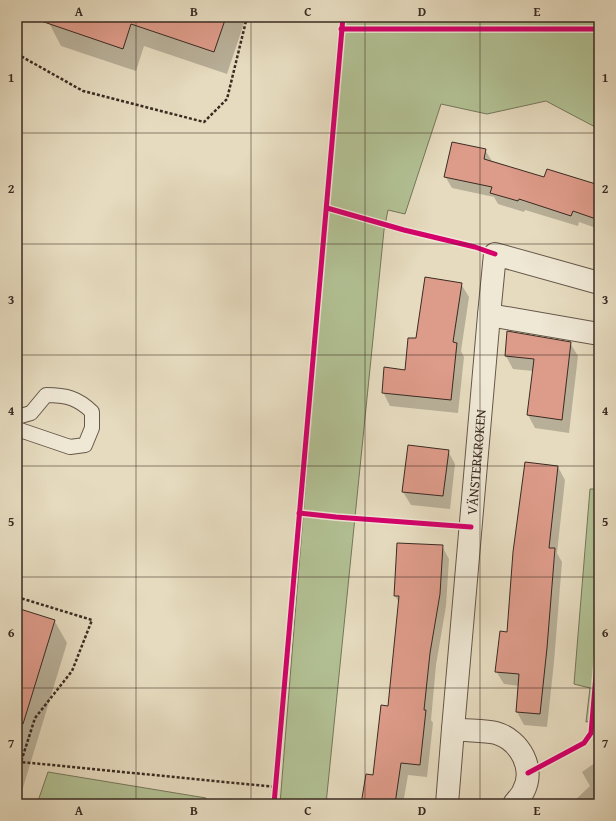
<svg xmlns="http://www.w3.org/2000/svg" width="616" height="821" font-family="'Gentium Book Plus',serif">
  <rect width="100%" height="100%" fill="#e6dbbf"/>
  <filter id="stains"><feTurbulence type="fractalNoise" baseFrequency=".005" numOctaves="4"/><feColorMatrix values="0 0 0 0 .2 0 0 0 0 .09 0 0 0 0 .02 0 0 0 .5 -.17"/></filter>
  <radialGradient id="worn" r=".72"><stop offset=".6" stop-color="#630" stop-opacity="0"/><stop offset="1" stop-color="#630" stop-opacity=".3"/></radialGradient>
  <g fill="#b2c194" stroke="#76765c">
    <polygon points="343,17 599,17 599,129 546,101 487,114 441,104 405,214 388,210 384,230 326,804 280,804"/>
    <polygon points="590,489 599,489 599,719 586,722 590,688 574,684"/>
    <polygon points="48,772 206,798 205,804 37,804"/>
  </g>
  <g fill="#0003">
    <polygon points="51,17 246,17 227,74 144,46 136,71 61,46 49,23"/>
    <polygon points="485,150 492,161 545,178 599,191 599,229 579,222 578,226 525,210 524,212 498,204 494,197 452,188 445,176"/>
    <polygon points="461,284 469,297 461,351 464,357 458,413 390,406 383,392 406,371 417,339"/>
    <polygon points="570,343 578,356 569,433 535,428 528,415 533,371 513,369 506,356"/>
    <polygon points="448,451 455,464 450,509 411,505 403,492"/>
    <polygon points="558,467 565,480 557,553 562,562 554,662 547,727 524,725 517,712 519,686 504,684 496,671"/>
    <polygon points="442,546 449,559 446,606 436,665 431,720 433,723 427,777 408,775 403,804 362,804 374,776 389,707 400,604 395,596"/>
    <polygon points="17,609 54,620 67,643 18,804"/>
    <polygon points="599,760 599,804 571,804 590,786 582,772"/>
  </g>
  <g fill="#dd9b89" stroke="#3a2b23">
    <polygon points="42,17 226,17 214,52 131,24 123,49 41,21"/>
    <polygon points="452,142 486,149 484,159 544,177 547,169 599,185 599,220 573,211 571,216 519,199 518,201 490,193 492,187 444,177"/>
    <polygon points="425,277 462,283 453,342 457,343 451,400 382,393 384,367 405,370 408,338 416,338"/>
    <polygon points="507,331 571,342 562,420 527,415 534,359 505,356"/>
    <polygon points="408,445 449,450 443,496 402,492"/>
    <polygon points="525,462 558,466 549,548 555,548 547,648 540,714 516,712 519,674 495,672 500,631 507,632 513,552"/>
    <polygon points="397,543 443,545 440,594 430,653 424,710 426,710 420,765 401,763 395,804 361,804 366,774 373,775 381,705 388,706 399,596 394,596"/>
    <polygon points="17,608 55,620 23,724 17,723"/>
  </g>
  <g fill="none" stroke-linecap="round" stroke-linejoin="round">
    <defs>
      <path id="lane" d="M17 417 31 413 46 395C66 395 78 398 92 412V428L85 445 70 447 17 429"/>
      <g id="street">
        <polyline points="599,283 495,254 489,315 599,334"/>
        <path id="s1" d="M453 729 489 315"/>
        <path d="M447 804 453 729C465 731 485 730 496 733 520 740 536 769 523 792 521 796 517 800 514 804"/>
      </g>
    </defs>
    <use href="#lane" stroke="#65574a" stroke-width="16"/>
    <use href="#street" stroke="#65574a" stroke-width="24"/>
    <g stroke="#3a2b23" stroke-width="2.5" stroke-dasharray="3 2" stroke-linecap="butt">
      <polyline points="17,54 83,91 204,122 227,99 247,17"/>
      <polyline points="17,597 92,620 72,671 35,718 21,762"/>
      <polyline points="17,775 21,762 276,787"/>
    </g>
    <use href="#lane" stroke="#efe8d5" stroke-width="14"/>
    <use href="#street" stroke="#efe8d5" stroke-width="22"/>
    <defs>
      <g id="cycleway">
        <polyline points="341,29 599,29"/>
        <polyline points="327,208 404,230 475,247 495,254"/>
        <polyline points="299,513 336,517 471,527"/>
        <polyline points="528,773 584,743 591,733 599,641"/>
        <polyline points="274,804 343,17"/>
      </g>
    </defs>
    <use href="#cycleway" stroke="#efe8d5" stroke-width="8"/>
    <use href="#cycleway" stroke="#d6006c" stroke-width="5"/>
  </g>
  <path fill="none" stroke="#3a2b23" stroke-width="1" stroke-opacity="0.55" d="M136 17V804M251 17V804M365 17V804M480 17V804M17 133H599M17 244H599M17 355H599M17 466H599M17 577H599M17 688H599"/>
  <g text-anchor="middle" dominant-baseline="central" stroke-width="4" stroke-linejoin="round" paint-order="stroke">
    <g font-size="14" fill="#3a2b23" stroke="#efe8d5">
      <text stroke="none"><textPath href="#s1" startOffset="268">VÄNSTERKROKEN</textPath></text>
    </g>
  </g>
  <rect width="616" height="821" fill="none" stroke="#e6dbbf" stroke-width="44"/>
  <rect x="22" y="22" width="572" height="777" fill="none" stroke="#3a2b23" stroke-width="1.5"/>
  <g font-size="13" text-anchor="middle" font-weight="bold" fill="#3a2b23">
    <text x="79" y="16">A</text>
    <text x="194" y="16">B</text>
    <text x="308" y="16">C</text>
    <text x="422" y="16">D</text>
    <text x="537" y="16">E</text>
    <text x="11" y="82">1</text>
    <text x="605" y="82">1</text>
    <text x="11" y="193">2</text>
    <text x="605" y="193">2</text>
    <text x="11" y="304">3</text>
    <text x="605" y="304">3</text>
    <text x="11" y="415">4</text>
    <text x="605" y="415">4</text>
    <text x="11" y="526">5</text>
    <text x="605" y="526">5</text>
    <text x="11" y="637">6</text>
    <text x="605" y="637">6</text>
    <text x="11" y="748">7</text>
    <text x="605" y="748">7</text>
    <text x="79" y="815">A</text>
    <text x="194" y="815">B</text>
    <text x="308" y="815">C</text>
    <text x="422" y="815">D</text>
    <text x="537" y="815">E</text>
  </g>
  <rect width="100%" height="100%" filter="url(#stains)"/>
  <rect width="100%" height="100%" fill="url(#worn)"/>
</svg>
